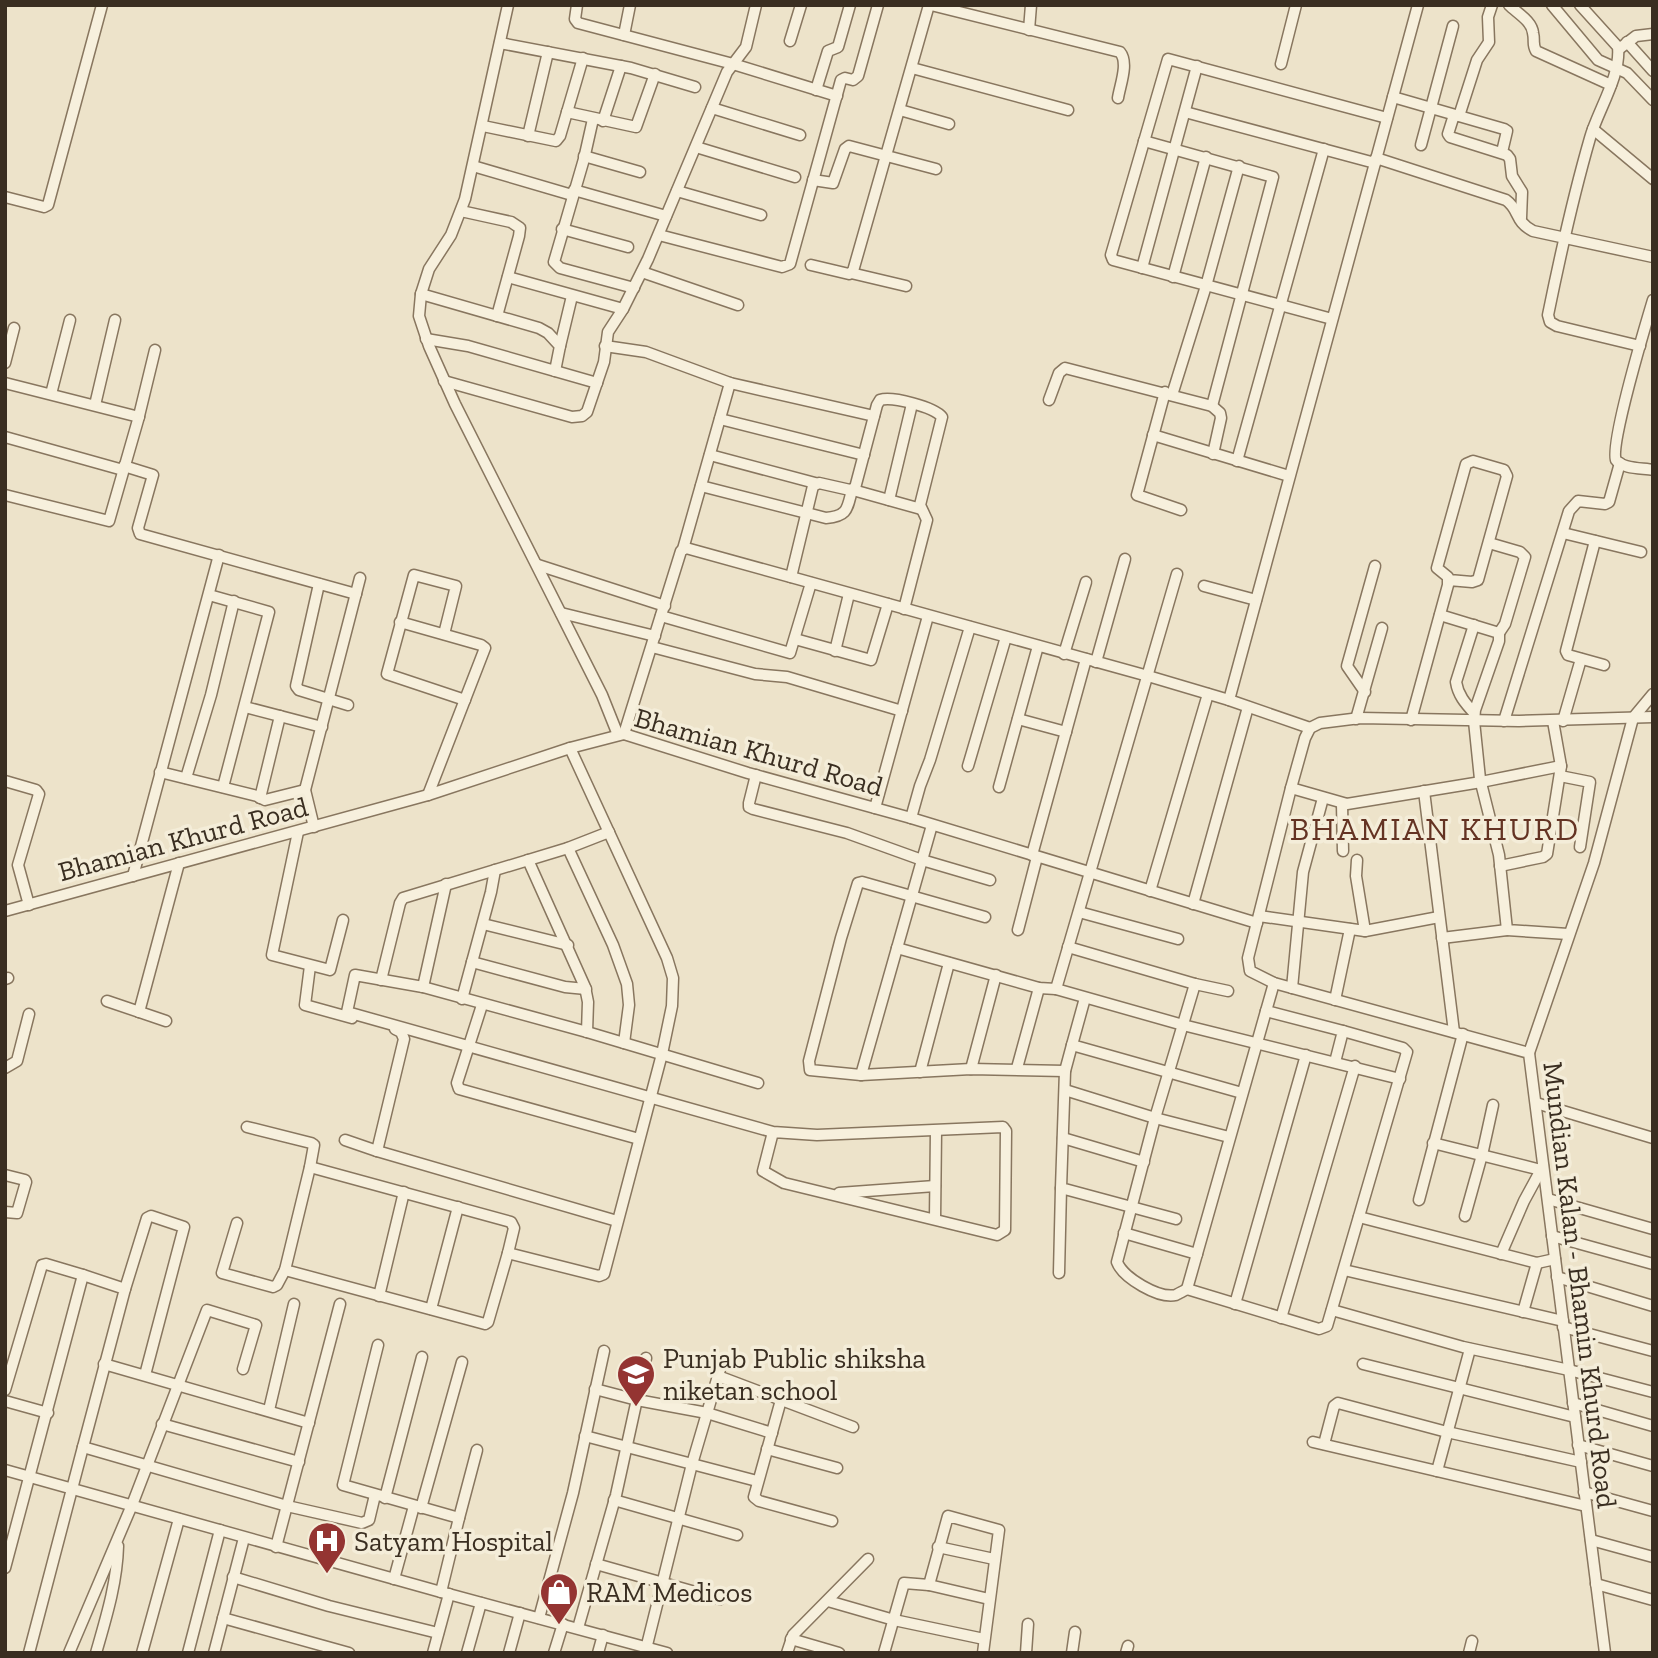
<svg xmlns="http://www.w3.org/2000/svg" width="1658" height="1658" font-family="'Zilla Slab',serif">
  <rect width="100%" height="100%" fill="#ede3ca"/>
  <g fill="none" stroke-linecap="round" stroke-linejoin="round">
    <defs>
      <g id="minor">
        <polyline points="508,5 465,199 451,235 429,269 421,294 419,316 429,346 455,404 602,695 618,735"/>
        <polyline points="577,5 575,19 578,23 733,64 837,96"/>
        <path d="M931 5 1120 52C1129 63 1120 85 1118 98"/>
        <path d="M1509 5C1517 13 1532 21 1533 33 1535 41 1532 44 1536 51L1611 85"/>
        <polyline points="1552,5 1598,60 1627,73 1653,100"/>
        <path d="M1580 5 1618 47C1621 76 1598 110 1590 138 1573 197 1560 256 1548 315L1550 322 1557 326 1640 346"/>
        <polyline points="1029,30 1031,5"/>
        <polyline points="624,35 630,5"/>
        <polyline points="790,41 801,5"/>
        <polyline points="1627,42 1653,71"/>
        <polyline points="500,43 631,68 695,87"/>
        <polyline points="1619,49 1636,36 1653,34"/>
        <polyline points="1281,64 1296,5"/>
        <polyline points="912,68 1068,110"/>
        <polyline points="816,90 828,51 838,47 850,5"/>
        <polyline points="1393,97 1504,129 1507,131 1502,152"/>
        <polyline points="712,108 800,135"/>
        <polyline points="900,110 949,124"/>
        <polyline points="567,112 636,127 655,74"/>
        <polyline points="1185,112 1375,163"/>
        <polyline points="1454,115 1448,134 1450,137 1507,155 1510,159 1512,176 1522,192 1521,218"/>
        <polyline points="1459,116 1477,60 1489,42 1488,17 1492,5"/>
        <polyline points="593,119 584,159 554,262 560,268 634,288"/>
        <polyline points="603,121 621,66"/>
        <polyline points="483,126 556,141 560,136 583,58"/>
        <polyline points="1593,129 1653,179"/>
        <polyline points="528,136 548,52"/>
        <polyline points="1144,141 1273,177 1212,406"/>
        <polyline points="1421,145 1453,26"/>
        <polyline points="696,147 795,177"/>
        <polyline points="584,156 640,172"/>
        <path d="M1376 158 1506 200C1520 210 1514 221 1533 231L1653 257"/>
        <polyline points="473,166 572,195"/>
        <polyline points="813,180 833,183 845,149 849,146 936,169"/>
        <polyline points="574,190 666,216"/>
        <polyline points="677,191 761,215"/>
        <polyline points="5,197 44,207 48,205 102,5"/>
        <polyline points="461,211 511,222 520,228 519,236 497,316"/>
        <polyline points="562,229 628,247"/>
        <polyline points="659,235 782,267 790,264 841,80 845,78 853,80 858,76 878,5"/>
        <polyline points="811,265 849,274 853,271 929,5"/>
        <polyline points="1142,268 1197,66"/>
        <polyline points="642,272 738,305"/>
        <polyline points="851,273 906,286"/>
        <polyline points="508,277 623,309"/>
        <polyline points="1173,277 1206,157"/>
        <polyline points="421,294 539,328 548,333 560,346 555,371"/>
        <path d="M1653 300C1647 320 1608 450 1616 460 1622 469 1643 468 1653 470"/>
        <polyline points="1332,319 1113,260 1111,255 1168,59 1387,118"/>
        <polyline points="426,339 468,346 597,383"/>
        <polyline points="560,346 572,296"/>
        <polyline points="605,346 646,352 730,383 874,416"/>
        <polyline points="5,363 14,328"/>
        <polyline points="444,381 572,417 582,416 587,412 604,362 608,332 623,309 648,259 727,72 746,47 756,5"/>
        <polyline points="5,383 139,417"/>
        <polyline points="1165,392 1137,495 1181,510"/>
        <polyline points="51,394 70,320"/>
        <polyline points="1172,395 1206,286 1239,166"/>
        <polyline points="1049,400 1059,373 1065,368 1212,406 1220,413 1221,418 1213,454"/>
        <polyline points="95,405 115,320"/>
        <polyline points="720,419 864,455"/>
        <polyline points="1153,435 1289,476"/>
        <polyline points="5,437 123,470"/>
        <polyline points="710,455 815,483"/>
        <polyline points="1237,461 1324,149"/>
        <polyline points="124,466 153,475 138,528 140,534 356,594"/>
        <path d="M701 486 826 518C848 516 847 509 852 490"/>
        <polyline points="853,490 921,509"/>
        <polyline points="5,495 109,521 138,420 155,350"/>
        <polyline points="889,500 912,404"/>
        <polyline points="1563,533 1641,552"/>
        <polyline points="1595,541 1566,651 1568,655 1604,665"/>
        <polyline points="1489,543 1520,552 1525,557 1505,624 1499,633"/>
        <polyline points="683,549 730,383"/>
        <polyline points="538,565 665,606"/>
        <path d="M791 577 813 486 819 483 850 490 855 488 877 405 880 400C892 396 934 407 942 417L920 505 927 520 904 609"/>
        <polyline points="319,584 296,686 299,690 348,705"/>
        <polyline points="1204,586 1256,600"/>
        <polyline points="209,595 269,612 223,787"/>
        <polyline points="561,613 655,636"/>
        <polyline points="1440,615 1499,633 1499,641 1475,710 1474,721 1480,779 1499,855 1507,930 1568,934"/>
        <polyline points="661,616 790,653 811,583"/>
        <polyline points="400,622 481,645 485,648 428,795"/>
        <path d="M1474 625 1456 682C1458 695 1465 703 1474 713"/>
        <polyline points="444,634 456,586 414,575 387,674 465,700"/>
        <polyline points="795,639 871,660 888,604"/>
        <polyline points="652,647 755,674 787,677 902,711"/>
        <polyline points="835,651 849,594"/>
        <polyline points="1064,654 1086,582"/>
        <polyline points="1096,662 1125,559"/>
        <polyline points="1365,692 1347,666 1375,566"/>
        <polyline points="1229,700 1418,5"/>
        <polyline points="245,707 322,727"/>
        <polyline points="1018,719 1066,732"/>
        <polyline points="1356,719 1382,628"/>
        <polyline points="1411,720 1448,585 1448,577 1437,568 1466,464 1473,461 1504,470 1507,476 1478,580 1472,582 1449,580"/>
        <polyline points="1504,721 1569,511 1578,501 1605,504 1609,502 1620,463"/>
        <polyline points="1563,721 1581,659"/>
        <polyline points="624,734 681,551 686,548 1148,676 1229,700 1310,728"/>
        <polyline points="968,766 1006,637"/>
        <polyline points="160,772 257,796 265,800 305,790"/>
        <polyline points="756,775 749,803 749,807 753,809 847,833 922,860 990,880"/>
        <polyline points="1560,776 1590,782 1580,847"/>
        <polyline points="186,778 211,695 234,601"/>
        <polyline points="5,781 36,790 39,794 18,865 29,905"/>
        <polyline points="999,787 1038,646"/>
        <polyline points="1291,788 1347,804 1481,782 1561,766"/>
        <polyline points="1424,791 1454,1032"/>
        <polyline points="260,798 280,716"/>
        <polyline points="1342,804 1343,851"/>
        <polyline points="875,808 928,616"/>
        <polyline points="911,818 920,786 930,760 970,627"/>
        <polyline points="314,827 305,790 360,578"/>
        <polyline points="298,832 272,955 330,970 343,920"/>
        <polyline points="568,848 613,945 627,984 629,1005 624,1043"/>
        <polyline points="1032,855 1086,659"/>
        <polyline points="528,860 585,987 588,1002 587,1032"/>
        <polyline points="1357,860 1356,876 1365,931"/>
        <polyline points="1500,866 1543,857 1547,854 1561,766 1553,721"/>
        <polyline points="133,876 219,555"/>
        <polyline points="1150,891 1208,694"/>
        <polyline points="1193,904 1248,707"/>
        <polyline points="5,911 428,795 570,748 624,734 748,773 911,818 1257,923"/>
        <polyline points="1079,912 1178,939"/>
        <polyline points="1259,916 1365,931 1439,917"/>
        <polyline points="985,917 862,882 858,883 841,938 809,1061 810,1070 861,1075 971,1069 1065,1071"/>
        <polyline points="483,924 568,945"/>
        <polyline points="1018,930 1037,857"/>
        <polyline points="1442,938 1507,930"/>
        <polyline points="1068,947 1195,984 1228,991"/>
        <polyline points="897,948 1039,988 1056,989 1183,1025 1400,1079"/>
        <polyline points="472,962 565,987 586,989"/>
        <polyline points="310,966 305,1005 352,1018"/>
        <polyline points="5,979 8,978"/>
        <polyline points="381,980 400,903 403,898 568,848 609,832"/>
        <polyline points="1274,983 1187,1289 1319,1329 1327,1326 1407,1052 1403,1048 1343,1031"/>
        <polyline points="423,987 446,884"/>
        <polyline points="1292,988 1303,872 1323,798"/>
        <polyline points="1056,989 1177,574"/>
        <polyline points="1085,998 1072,1045 1242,1093"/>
        <polyline points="462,999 491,892 495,870"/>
        <polyline points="1335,1000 1350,929"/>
        <polyline points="107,1001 166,1021"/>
        <polyline points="482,1005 457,1083 459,1089 639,1139"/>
        <polyline points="1266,1011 1343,1031 1335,1062"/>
        <polyline points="139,1012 179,863"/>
        <polyline points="1072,1045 1065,1071 1061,1188 1176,1219"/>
        <polyline points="1529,1053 1594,863 1633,718 1653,694"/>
        <polyline points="5,1068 17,1061 29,1014"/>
        <polyline points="1017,1068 1039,988"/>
        <polyline points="971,1069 996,975"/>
        <polyline points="920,1072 949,963"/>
        <polyline points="861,1075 932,825"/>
        <polyline points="758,1083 587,1032 423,987 355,975 347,1012 773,1132 817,1135 1003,1127 1006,1131 1005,1230 997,1235 784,1183 763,1171 773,1132"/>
        <polyline points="1065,1090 1155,1118 1229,1137"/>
        <polyline points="1536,1103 1653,1138"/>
        <polyline points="247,1127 311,1143 314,1145 310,1167 285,1270 485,1324 488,1322 508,1253"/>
        <polyline points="1063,1138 1144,1162"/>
        <polyline points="345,1140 377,1151 404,1039 401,1032 395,1029"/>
        <polyline points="1433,1143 1541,1170"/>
        <polyline points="377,1151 617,1221"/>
        <polyline points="310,1167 511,1222 514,1228 508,1253 599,1276 604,1274 662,1054 672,1006 673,978 667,958 570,748"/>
        <polyline points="5,1175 25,1180 26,1182 17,1213 5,1212"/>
        <polyline points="839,1193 935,1186"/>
        <polyline points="1548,1199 1653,1229"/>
        <polyline points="1419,1200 1463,1034"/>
        <polyline points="1465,1216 1482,1155 1493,1105"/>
        <polyline points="1359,1217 1537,1263 1555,1259"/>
        <polyline points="935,1219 936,1131"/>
        <polyline points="237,1223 222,1273 273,1287 277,1285 285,1270"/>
        <polyline points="1124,1233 1197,1254"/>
        <polyline points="1552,1236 1653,1264"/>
        <polyline points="1501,1254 1524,1201 1543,1166"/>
        <polyline points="1344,1270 1563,1321"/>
        <polyline points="1059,1273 1061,1188"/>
        <polyline points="83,1275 125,1289 83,1447 287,1506 362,1523 369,1520 375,1495"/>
        <polyline points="1557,1277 1653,1306"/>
        <polyline points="125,1289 147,1218 151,1216 184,1227 145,1375"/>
        <path d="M1187 1289C1186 1290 1177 1294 1176 1295 1159 1299 1123 1278 1117 1262L1155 1118 1195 984"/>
        <polyline points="379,1296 404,1192"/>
        <polyline points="1235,1304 1306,1055"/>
        <polyline points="431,1309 458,1207"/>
        <polyline points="1332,1310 1463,1347 1569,1370 1653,1392"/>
        <polyline points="1523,1312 1537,1263"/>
        <polyline points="1281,1318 1355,1066"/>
        <polyline points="1563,1327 1653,1351"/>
        <polyline points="104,1364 309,1423"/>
        <polyline points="1363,1364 1575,1417"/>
        <polyline points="718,1376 853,1427"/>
        <polyline points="595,1389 637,1400 707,1413 772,1433"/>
        <polyline points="5,1390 42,1265 46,1264 83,1275 5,1568"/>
        <polyline points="781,1400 754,1497 759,1501 832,1521"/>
        <polyline points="5,1401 48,1413"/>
        <polyline points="1573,1403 1653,1426"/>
        <polyline points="269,1410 294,1304"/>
        <polyline points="162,1424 299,1462"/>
        <polyline points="585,1436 757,1481"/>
        <polyline points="1313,1442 1586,1506"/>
        <polyline points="1324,1444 1334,1406 1338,1403 1447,1432 1581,1462"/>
        <polyline points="1578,1445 1653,1466"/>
        <polyline points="767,1449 837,1468"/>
        <polyline points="5,1470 441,1592 459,1518 343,1485 378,1345"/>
        <polyline points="1437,1471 1470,1349"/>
        <polyline points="1584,1492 1653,1511"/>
        <polyline points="385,1498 422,1357"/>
        <polyline points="614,1500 737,1535"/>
        <polyline points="421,1508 462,1362"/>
        <polyline points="459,1518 477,1450"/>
        <polyline points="1591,1540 1653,1557"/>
        <polyline points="276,1547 340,1304"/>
        <polyline points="938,1547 994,1559"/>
        <polyline points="596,1564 720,1599"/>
        <polyline points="233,1577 329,1606 438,1633"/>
        <polyline points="394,1579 414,1506"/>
        <polyline points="1596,1584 1653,1600"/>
        <polyline points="929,1585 989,1599"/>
        <polyline points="441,1592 667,1653"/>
        <polyline points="828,1601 894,1620 984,1639"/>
        <polyline points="223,1618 349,1653"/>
        <polyline points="539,1618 573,1493 604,1351"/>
        <polyline points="578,1628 616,1495 646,1358"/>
        <polyline points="791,1639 839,1653"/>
        <polyline points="29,1653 83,1447"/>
        <polyline points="69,1653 132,1505 207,1310 256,1325 243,1369"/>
        <path d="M96 1653C106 1618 117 1583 118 1546"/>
        <polyline points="142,1653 179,1519"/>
        <polyline points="188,1653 220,1530"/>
        <polyline points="214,1653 244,1538"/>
        <polyline points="433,1653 449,1594"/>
        <polyline points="467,1653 481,1603"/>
        <polyline points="509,1653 520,1613"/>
        <polyline points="554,1653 563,1624"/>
        <polyline points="598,1653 603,1635"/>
        <polyline points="645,1653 692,1464 723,1359"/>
        <polyline points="787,1653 793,1635 868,1559"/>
        <polyline points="884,1653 904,1583 929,1585 948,1516 999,1530 983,1653"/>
        <polyline points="1026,1653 1028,1624"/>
        <polyline points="1072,1653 1075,1632"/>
        <polyline points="1126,1653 1128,1646"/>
        <polyline points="1469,1653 1472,1641"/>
        <polyline points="1605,1653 1529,1053 1274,983 1250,971 1248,958 1291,788 1305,738 1310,728 1320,723 1360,718 1519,721 1653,717"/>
      </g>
    </defs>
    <use href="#minor" stroke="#88765f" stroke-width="13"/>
    <use href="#minor" stroke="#f7f0dd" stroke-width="10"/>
  </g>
  <defs>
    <symbol id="school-pin" viewBox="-11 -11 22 30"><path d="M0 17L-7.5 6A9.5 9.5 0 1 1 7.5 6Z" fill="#943432" stroke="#f4edd9"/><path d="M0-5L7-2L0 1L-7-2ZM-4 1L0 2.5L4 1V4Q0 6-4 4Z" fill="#fff"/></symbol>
    <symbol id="hospital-pin" viewBox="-11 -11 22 30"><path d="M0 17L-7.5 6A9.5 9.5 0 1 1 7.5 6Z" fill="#943432" stroke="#f4edd9"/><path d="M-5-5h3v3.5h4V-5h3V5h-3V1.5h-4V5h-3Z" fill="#fff"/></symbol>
    <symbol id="shop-pin" viewBox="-11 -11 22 30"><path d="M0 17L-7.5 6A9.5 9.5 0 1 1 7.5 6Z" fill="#943432" stroke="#f4edd9"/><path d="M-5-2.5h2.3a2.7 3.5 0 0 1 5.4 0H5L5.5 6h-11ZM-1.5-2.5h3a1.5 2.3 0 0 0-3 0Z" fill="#fff"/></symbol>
  </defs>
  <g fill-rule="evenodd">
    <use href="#school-pin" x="614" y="1352" width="44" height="60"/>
    <use href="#hospital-pin" x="305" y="1519" width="44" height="60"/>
    <use href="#shop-pin" x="537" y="1570" width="44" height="60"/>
  </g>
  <g text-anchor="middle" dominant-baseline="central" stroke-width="7" stroke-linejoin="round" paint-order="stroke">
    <g font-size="28" fill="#3a2e21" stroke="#f4edd9">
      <text transform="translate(759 752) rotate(16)">Bhamian Khurd Road</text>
      <text transform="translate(183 839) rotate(-15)">Bhamian Khurd Road</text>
      <text transform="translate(1580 1285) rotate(83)">Mundian Kalan - Bhamin Khurd Road</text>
    </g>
    <g font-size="28" fill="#3a2e21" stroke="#f4edd9" text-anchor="start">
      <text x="663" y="1358">Punjab Public shiksha<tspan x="663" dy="32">niketan school</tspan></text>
      <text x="354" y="1541">Satyam Hospital</text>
      <text x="586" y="1592">RAM Medicos</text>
    </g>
    <g font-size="32" letter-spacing="2" fill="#643323" stroke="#f4edd9">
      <text x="1435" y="829">BHAMIAN KHURD</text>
    </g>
  </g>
  <rect width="1658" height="1658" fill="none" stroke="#3a2e21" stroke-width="14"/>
</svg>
